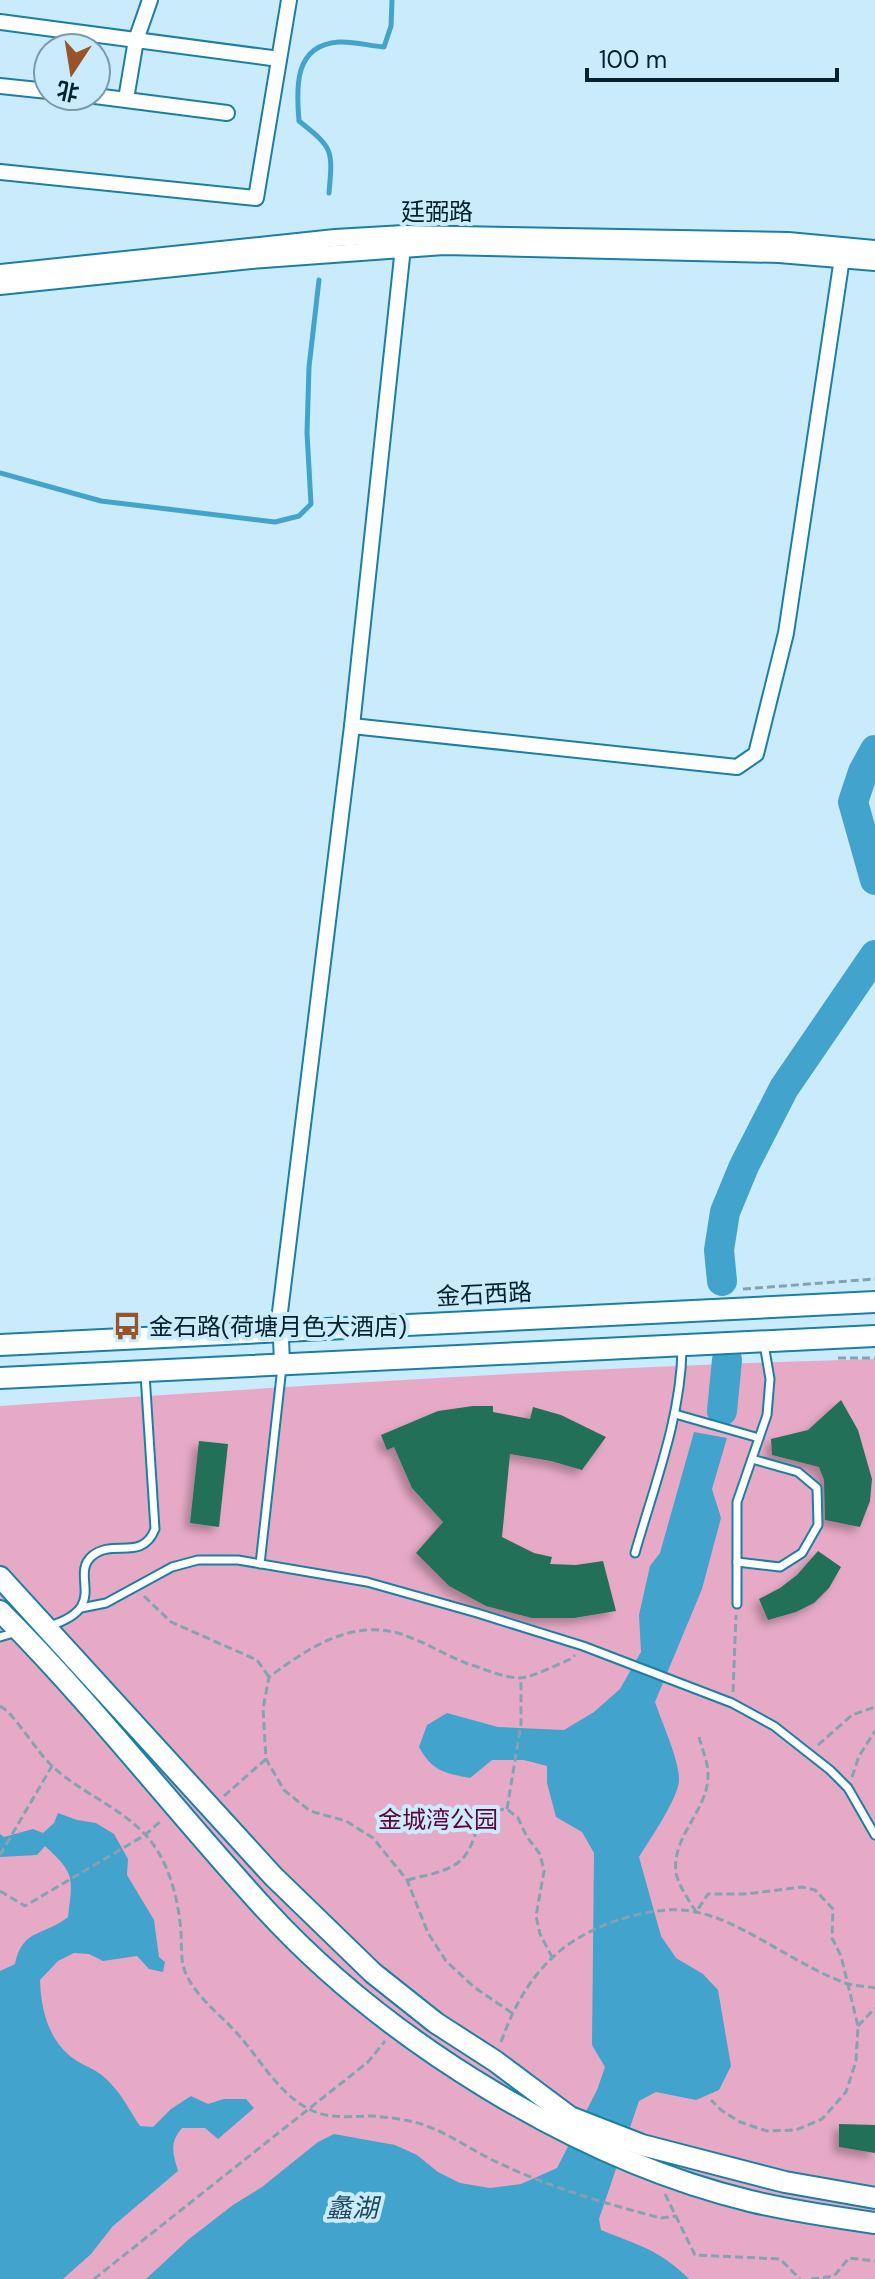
<svg xmlns="http://www.w3.org/2000/svg" width="875" height="2279" font-family="'DM Sans','Noto Sans SC',sans-serif">
  <defs>
    <filter id="shadow"><feDropShadow dx="-5.5" dy="5.5" stdDeviation="4" flood-color="#0004"/></filter>
  </defs>
  <rect width="100%" height="100%" fill="#caebfc"/>
  <path fill="#e7aac6" d="M875 1359V2279H0V1406C291 1386 583 1367 875 1359Z"/>
  <g fill="#42a3cc">
    <path d="M694 1432 727 1438 712 1489 721 1518 702 1589 655 1702C661 1720 680 1762 679 1780 679 1797 649 1841 639 1857L661 1936 676 1958 703 1974 718 1990 731 2066 719 2090 696 2100 656 2092 639 2101 599 2219 601 2230C638 2245 660 2250 689 2279H146L189 2239 233 2205 262 2187 318 2142 334 2134 395 2145 417 2155 438 2172 460 2183 490 2188 521 2184 557 2168 597 2090 605 2067 592 2045 594 1853 582 1832 556 1817 547 1783V1766L524 1760H492L470 1778C444 1773 432 1771 419 1747L427 1725 447 1713 498 1727 564 1730 594 1712 620 1689 641 1652 639 1615 650 1566 660 1553Z"/>
    <path d="M58 1813 77 1820 96 1823 114 1834 128 1859 127 1875 154 1920 159 1957 165 1962 163 1972 149 1969 137 1956 103 1961 89 1954 74 1953 58 1961 40 1980C41 2011 49 2043 77 2061 91 2069 100 2071 112 2085 123 2096 131 2113 140 2126L153 2127 171 2109 191 2096 208 2104 224 2099H246L254 2108 218 2139 205 2128H182C169 2143 173 2153 178 2171L113 2226 91 2254 63 2279H0V1971L15 1964C22 1928 45 1936 68 1917 73 1876 75 1874 45 1846L37 1855 0 1857V1834L4 1837 33 1829 43 1833 54 1823Z"/>
  </g>
  <g fill="none" stroke-linecap="round" stroke-linejoin="round">
    <g stroke="#42a3cc" stroke-width="5">
      <path d="M329 193C333 149 333 148 299 121 296 87 294 45 339 42 353 41 370 46 384 47L391 26 392 0"/>
      <polyline points="0,473 101,501 275,522 299,516 311,504 307,433 309,367 319,280"/>
    </g>
    <g stroke="#42a3cc" stroke-width="30">
      <polyline points="875,750 863,772 853,802 875,880"/>
      <polyline points="722,1281 719,1250 725,1212 744,1166 784,1088 875,955"/>
      <polyline points="722,1411 727,1360"/>
    </g>
  </g>
  <g fill="#227059" filter="url(#shadow)">
    <polygon points="841,1400 858,1430 872,1479 870,1501 860,1527 825,1520 824,1480 819,1467 772,1455 771,1439 808,1430"/>
    <polygon points="473,1406 493,1406 493,1412 530,1419 533,1407 561,1415 606,1437 582,1470 551,1461 510,1454 502,1537 534,1553 552,1557 550,1564 576,1565 603,1561 616,1611 574,1618 532,1618 486,1606 449,1586 416,1553 443,1522 412,1488 394,1447 387,1450 381,1435 438,1411"/>
    <polygon points="199,1441 228,1444 219,1527 190,1523"/>
    <polygon points="818,1551 841,1567 829,1588 814,1603 796,1612 768,1620 759,1599 780,1588 797,1575"/>
    <polygon points="839,2124 875,2125 875,2153 839,2147"/>
  </g>
  <g fill="none" stroke-linecap="round" stroke-linejoin="round">
    <defs>
      <g id="service">
        <polyline points="675,1414 759,1438"/>
        <path d="M635 1553C654 1486 681 1418 682 1349"/>
        <polyline points="737,1562 780,1567 802,1553 818,1525 817,1488 798,1472 752,1459"/>
        <polyline points="260,1564 282,1367"/>
        <polyline points="737,1604 737,1502 767,1415 770,1379 764,1344"/>
        <polyline points="81,1608 106,1603 172,1567 198,1560 238,1560 367,1582 477,1613 583,1646 732,1703 774,1726 830,1770 848,1788 875,1835"/>
        <path d="M49 1626C111 1607 69 1576 92 1556 113 1538 142 1562 155 1529L145 1374"/>
        <polyline points="0,1637 17,1632"/>
      </g>
      <g id="minor">
        <polyline points="0,22 279,59"/>
        <polyline points="0,86 48,91"/>
        <polyline points="95,96 227,113"/>
        <polyline points="126,99 136,40 150,0"/>
        <polyline points="0,172 256,198 289,0"/>
        <polyline points="352,726 737,767 756,754 786,633 842,258"/>
        <polyline points="282,1364 280,1312 352,726 404,238"/>
      </g>
      <g id="tertiary">
        <polyline points="0,273 335,238 404,234 788,241 875,249"/>
        <polyline points="0,286 251,260 444,246 779,254 875,262"/>
      </g>
      <g id="secondary">
        <polyline points="0,1345 875,1302"/>
        <polyline points="0,1378 875,1336"/>
        <polyline points="0,1577 273,1876 373,1973 436,2023 495,2061 570,2117 642,2145 785,2182 875,2198"/>
        <path d="M0 1611C94 1705 175 1811 265 1909 385 2040 577 2159 750 2201 791 2211 833 2217 875 2223"/>
      </g>
    </defs>
    <use href="#service" stroke="#1a7fa5" stroke-width="11"/>
    <use href="#minor" stroke="#1a7fa5" stroke-width="18"/>
    <use href="#tertiary" stroke="#1a7fa5" stroke-width="20"/>
    <use href="#secondary" stroke="#1a7fa5" stroke-width="24"/>
    <g stroke="#83a3b2" stroke-width="3" stroke-dasharray="8 4" stroke-linecap="butt">
      <polyline points="743,1289 875,1279"/>
      <polyline points="838,1358 875,1358"/>
      <polyline points="144,1596 171,1622 257,1660 269,1677"/>
      <polyline points="733,1692 736,1615"/>
      <path d="M0 1706C14 1713 36 1751 51 1765 85 1798 138 1812 161 1857 173 1879 179 1907 181 1932 182 1946 180 1961 186 1974 196 1996 217 2012 233 2029 258 2055 275 2090 307 2108 328 2120 349 2116 372 2116 385 2117 401 2119 414 2122 446 2130 471 2151 501 2164 552 2188 607 2204 661 2218L676 2216"/>
      <path d="M699 1737C702 1749 708 1762 708 1774 709 1810 671 1836 676 1873 679 1887 689 1900 696 1912L708 1894H747L802 1887 815 1890 833 1909 832 1938 841 1956 858 2026 856 2061 846 2092 822 2119 796 2130 767 2131 740 2122 721 2110 711 2100"/>
      <polyline points="818,1745 852,1715 875,1707"/>
      <polyline points="852,1777 859,1756 875,1731"/>
      <polyline points="224,1796 266,1759"/>
      <polyline points="507,1809 521,1724 521,1678"/>
      <polyline points="0,1855 52,1766"/>
      <path d="M408 1880C425 1875 451 1872 463 1858 481 1838 470 1812 507 1809L518 1818 527 1837 540 1854 544 1871 536 1916 540 1934 552 1957"/>
      <polyline points="0,1891 25,1906 145,1835 162,1820"/>
      <path d="M512 2013 474 1987 446 1961 428 1933 407 1880 373 1838 346 1821 310 1811 284 1790 266 1759 263 1709 269 1677C307 1649 349 1620 398 1633 421 1640 443 1654 466 1663 482 1668 501 1677 519 1678 531 1678 558 1664 571 1659L575 1655"/>
      <polyline points="858,2026 875,2008"/>
      <path d="M501 2042C512 2011 527 1982 551 1959 579 1931 627 1913 667 1910 688 1908 712 1915 731 1924 770 1942 805 1968 845 1983 854 1986 865 1986 875 1988"/>
      <polyline points="665,2194 695,2255 780,2259 800,2279"/>
      <polyline points="94,2279 368,2062 385,2041"/>
      <polyline points="811,2279 834,2276 849,2258 875,2261"/>
    </g>
    <use href="#service" stroke="#fff" stroke-width="7"/>
    <use href="#minor" stroke="#fff" stroke-width="14"/>
    <use href="#tertiary" stroke="#fff" stroke-width="16"/>
    <use href="#secondary" stroke="#fff" stroke-width="20"/>
  </g>
  <defs>
    <symbol id="bus-bare" viewBox="-9 -9 18 18"><path d="M-5-6H5V4H4V6H2V4H-2V6H-4V4H-5ZM-3.5-4V0h7V-4ZM-3.5 1.2v1.5H-2V1.2ZM2 1.2v1.5H3.5V1.2Z" fill="#985328" stroke="#caebfc" stroke-width="2.5" paint-order="stroke"/></symbol>
  </defs>
  <g fill-rule="evenodd">
    <use href="#bus-bare" x="107" y="1306" width="40" height="40"/>
  </g>
  <g text-anchor="middle" dominant-baseline="central" stroke-width="8" stroke-linejoin="round" paint-order="stroke">
    <g font-size="24" fill="#04212d" stroke="#caebfc">
      <text x="437" y="211">廷弼路</text>
      <text transform="translate(484 1294) rotate(-3)">金石西路</text>
    </g>
    <g font-size="24" fill="#04212d" stroke="#caebfc" text-anchor="start">
      <text x="149" y="1326">金石路(荷塘月色大酒店)</text>
    </g>
    <g font-size="24" fill="#63003e" stroke="#caebfc">
      <text x="438" y="1819">金城湾公园</text>
    </g>
    <g font-size="26" font-style="italic" fill="#224a5d" stroke="#caebfc">
      <text x="352" y="2208">蠡湖</text>
    </g>
  </g>
  <g transform="translate(72 72) rotate(192)"><circle r="38" fill="#caebfc" stroke="#7b9aa9" stroke-width="2"/>
  <path d="M0-6L14 30L0 20L-14 30Z" fill="#985328"/>
  <text y="-12" font-size="22" font-weight="bold" text-anchor="middle" fill="#04212d">北</text>
  </g>
  <path d="M587 68v12h250v-12" fill="none" stroke="#04212d" stroke-width="4"/>
  <text x="599" y="68" font-size="24" fill="#04212d" stroke="#caebfc" stroke-width="6" paint-order="stroke">100 m</text>
</svg>
